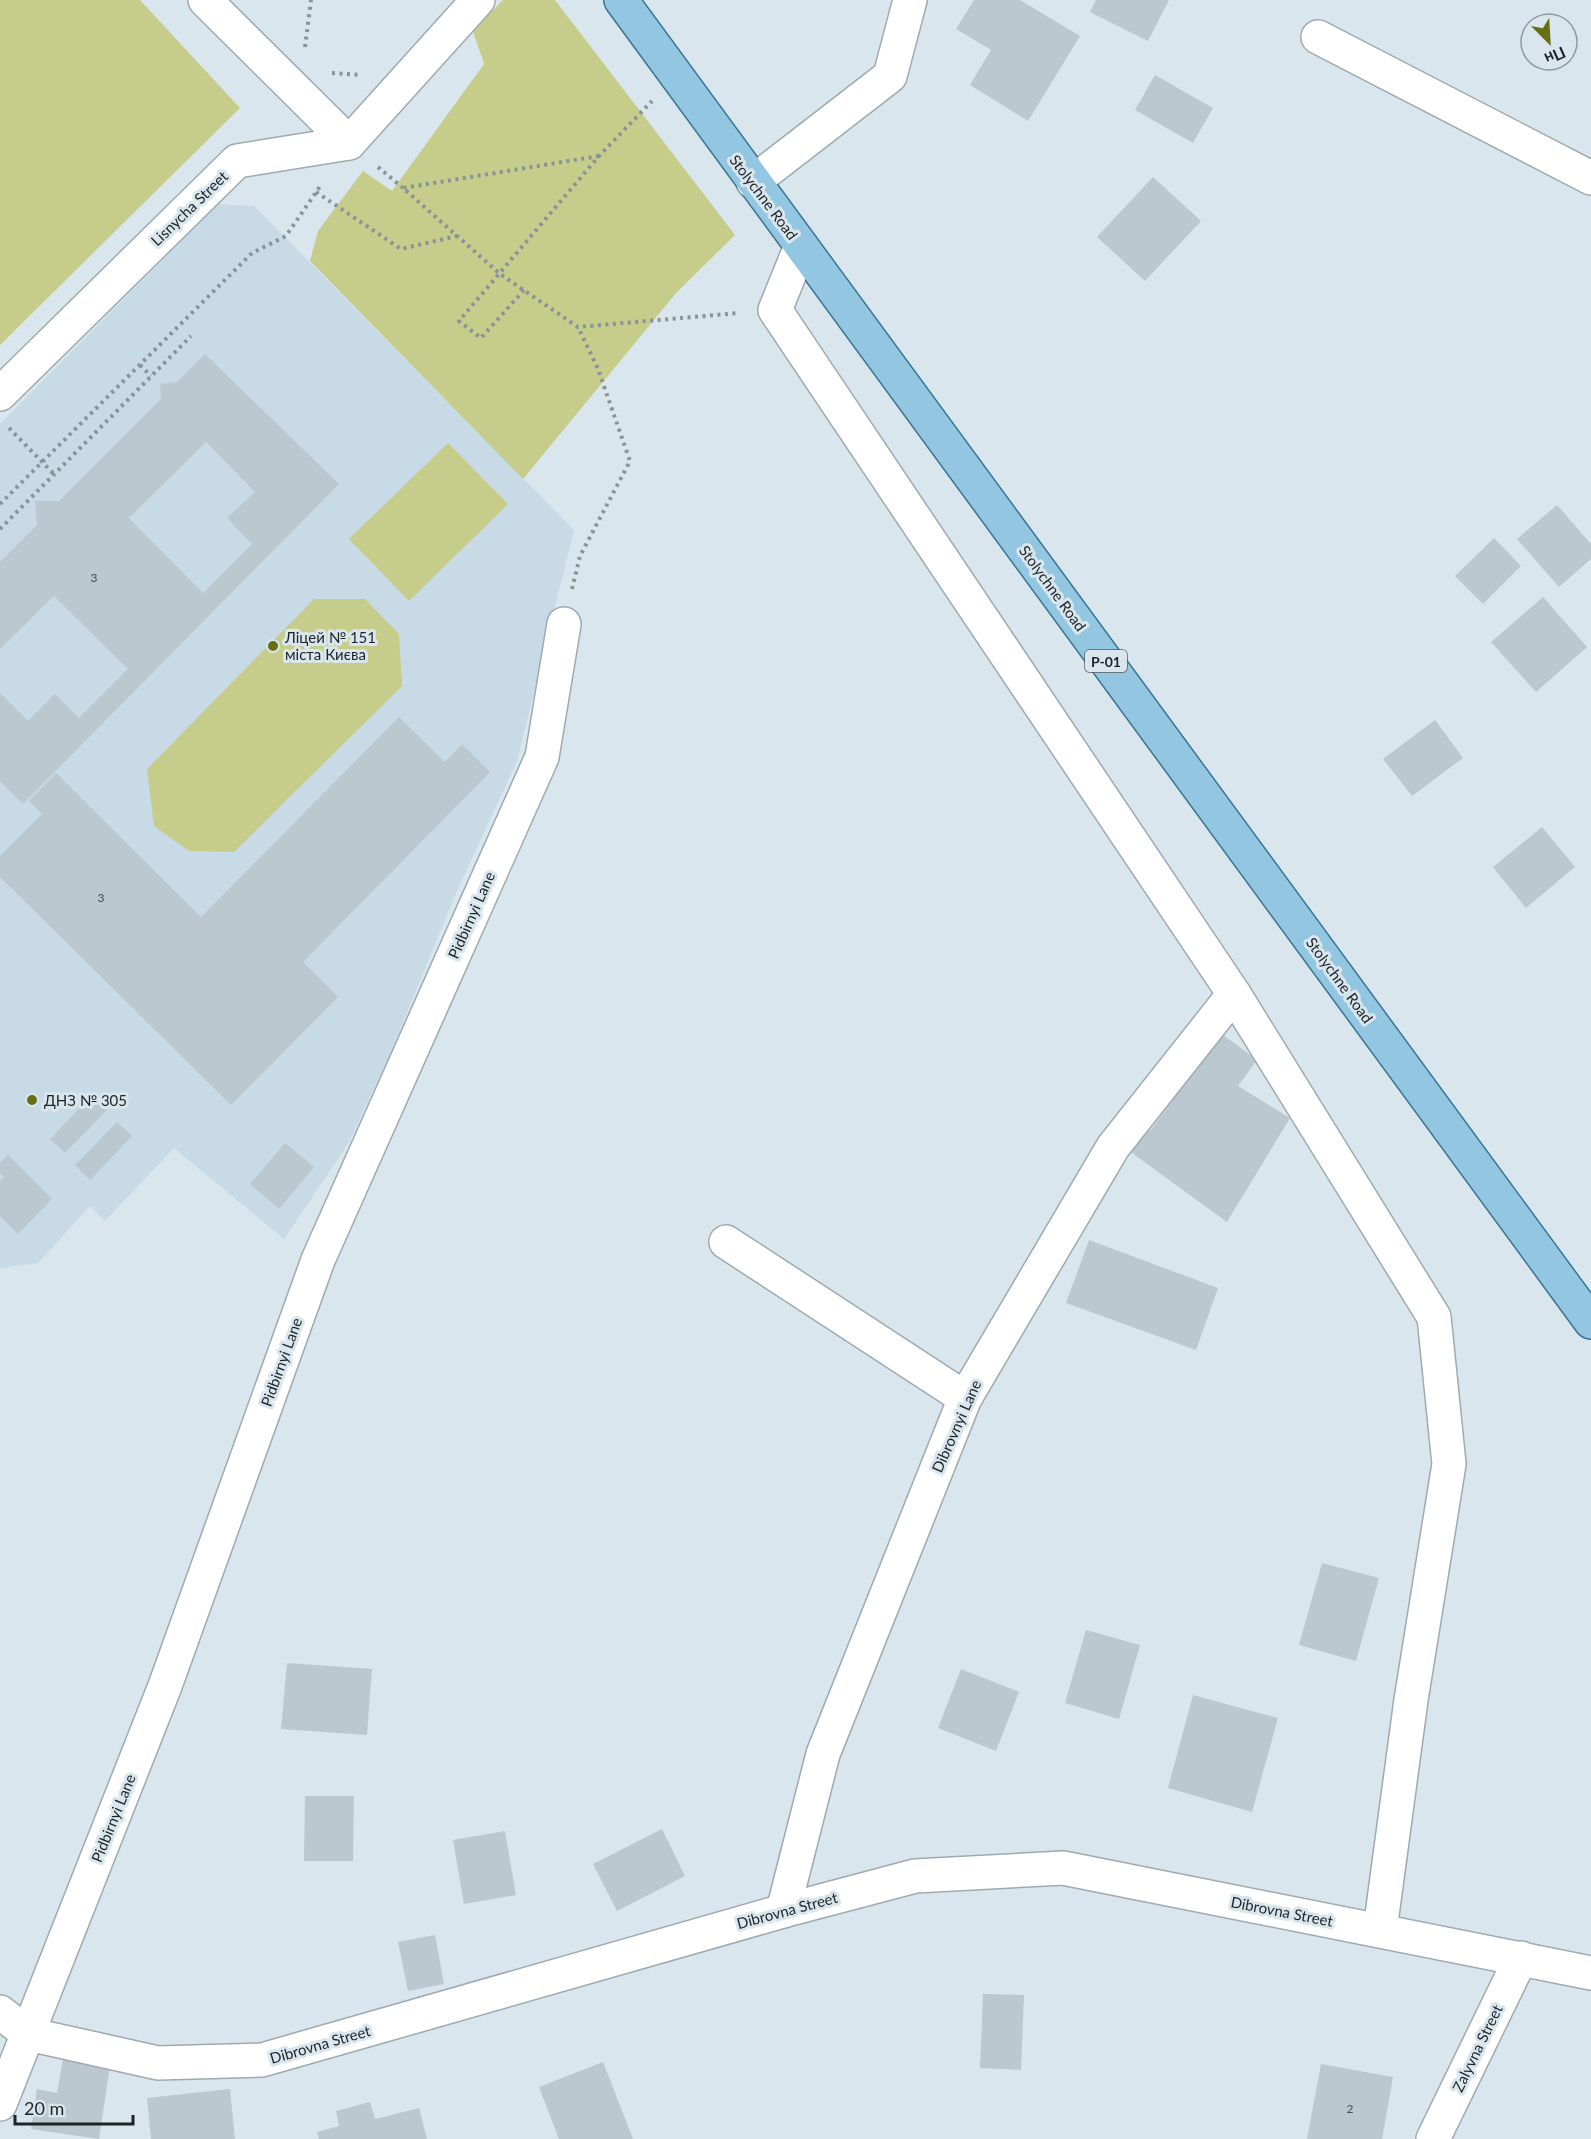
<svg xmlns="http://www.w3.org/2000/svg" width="1591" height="2139" font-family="Lato,sans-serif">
  <rect width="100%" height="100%" fill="#d9e6ee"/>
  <polygon fill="#c7dae6" points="218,204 254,206 574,530 517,761 456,893 390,1054 349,1142 284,1239 174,1148 105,1221 90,1206 38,1263 0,1268 0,424"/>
  <g fill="#c6cd8b">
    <polygon points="0,0 140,0 240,108 0,345"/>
    <polygon points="503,0 555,0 735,235 677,292 523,479 310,261 318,231 363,171 392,191 484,64 473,31"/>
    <polygon points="448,443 508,504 409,601 349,539"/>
    <polygon points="314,599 365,599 399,634 402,686 234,852 189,851 154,826 147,769"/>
  </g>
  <g fill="#bcc8d0" fill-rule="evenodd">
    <polygon points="974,0 1020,0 1080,36 1028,121 970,85 991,50 956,29"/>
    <polygon points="1096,0 1169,0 1148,41 1090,12"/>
    <polygon points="1155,75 1213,108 1193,143 1135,110"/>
    <polygon points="1153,177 1201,221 1145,281 1097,237"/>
    <path d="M205 354 339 484 23 804 0 781V693L28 721 55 694 79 718 128 669 54 596 0 649V562L37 525 35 501H59L161 399 160 384 177 382ZM206 442 255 492 227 518 252 544 203 593 129 518Z"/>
    <polygon points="1557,505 1591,544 1591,559 1559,587 1517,539"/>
    <polygon points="1494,538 1521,566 1483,604 1455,576"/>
    <polygon points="1543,597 1587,647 1536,692 1491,642"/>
    <polygon points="399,717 445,762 462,744 490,772 303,962 338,997 231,1105 0,877 0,856 42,814 29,801 56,773 201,917"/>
    <polygon points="1435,720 1463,758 1412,796 1383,759"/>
    <polygon points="1542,827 1575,867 1526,908 1493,867"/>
    <polygon points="1222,1034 1257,1060 1238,1086 1290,1118 1227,1222 1121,1145 1138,1123 1150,1131"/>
    <polygon points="92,1095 107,1110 65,1153 50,1139"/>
    <polygon points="117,1122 132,1136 90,1180 75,1165"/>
    <polygon points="285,1143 314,1167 279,1209 250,1184"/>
    <polygon points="8,1155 52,1199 18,1234 0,1216 0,1181 4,1177 0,1173 0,1163"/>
    <polygon points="1089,1240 1218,1288 1196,1350 1066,1303"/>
    <polygon points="1322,1563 1379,1578 1356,1661 1299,1645"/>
    <polygon points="1086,1630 1140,1645 1119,1719 1065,1703"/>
    <polygon points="287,1663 372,1669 367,1735 281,1729"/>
    <polygon points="961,1669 1019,1692 996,1751 938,1728"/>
    <polygon points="1193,1695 1278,1718 1252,1812 1168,1788"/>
    <polygon points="305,1796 354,1796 353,1861 304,1861"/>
    <polygon points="662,1829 685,1876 617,1911 593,1864"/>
    <polygon points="505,1831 516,1895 464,1904 453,1840"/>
    <polygon points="435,1935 444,1984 408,1991 398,1942"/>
    <polygon points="983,1994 1024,1995 1021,2070 980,2068"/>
    <polygon points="63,2059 110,2066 99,2139 31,2129 37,2089 57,2093"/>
    <polygon points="603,2062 633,2139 559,2139 539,2087"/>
    <polygon points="1321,2064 1393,2077 1382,2139 1307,2139"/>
    <polygon points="230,2089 235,2139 151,2139 147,2098"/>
    <polygon points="370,2102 375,2119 419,2108 427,2139 319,2139 317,2132 339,2126 336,2111"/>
  </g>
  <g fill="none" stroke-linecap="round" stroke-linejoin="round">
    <defs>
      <g id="minor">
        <polyline points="205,0 349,143"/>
        <polyline points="1318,37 1591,178"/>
        <polyline points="753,182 890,76 910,0"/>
        <polyline points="801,246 775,310 1234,994 1434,1317 1449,1464 1411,1700 1380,1930"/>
        <polyline points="0,394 237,161 349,143 478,0"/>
        <polyline points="726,1242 965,1398"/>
        <polyline points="783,1911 823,1754 965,1398 1113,1147 1234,994"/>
        <polyline points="0,2012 28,2034 158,2063 262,2060 783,1911 915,1876 1063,1868 1591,1973"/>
        <polyline points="0,2104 165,1686 318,1260 542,757 564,624"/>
        <polyline points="1433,2139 1521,1958"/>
      </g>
      <polyline id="major" points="621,0 1591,1322"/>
    </defs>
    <use href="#minor" stroke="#9eaab1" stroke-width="36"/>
    <use href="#major" stroke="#3a7493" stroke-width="36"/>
    <g stroke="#899298" stroke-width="4" stroke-dasharray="3 4.5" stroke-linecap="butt">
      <polyline points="305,47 311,0"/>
      <polyline points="332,73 360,75"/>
      <polyline points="599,156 403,188 500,274 578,327 739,313"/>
      <polyline points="378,167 403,188"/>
      <polyline points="316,192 401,249 457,236"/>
      <polyline points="524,290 481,338 459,321 599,156 652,101"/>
      <polyline points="140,365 151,376"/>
      <polyline points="9,428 54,474"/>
      <polyline points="0,504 252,253 286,236 321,185"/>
      <polyline points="0,529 191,336"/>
      <polyline points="572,589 580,556 630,461 598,369 578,327"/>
    </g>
    <use href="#minor" stroke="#fff" stroke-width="33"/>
    <use href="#major" stroke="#92c6e1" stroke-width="33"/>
  </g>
  <g fill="#696e13" stroke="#d9e6ee" stroke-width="2">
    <circle cx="273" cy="646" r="6"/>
    <circle cx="32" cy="1100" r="6"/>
  </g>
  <g text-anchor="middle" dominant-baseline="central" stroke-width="6" stroke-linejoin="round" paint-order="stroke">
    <g font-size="12" fill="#464c50">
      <text x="94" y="577">3</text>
      <text x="101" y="897">3</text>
      <text x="1350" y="2108">2</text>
    </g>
    <rect fill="#d9e6ee" stroke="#565e62" stroke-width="1.5" x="1085" y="650" width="42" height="22" rx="4.5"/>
    <g font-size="14" font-weight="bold" fill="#1e2326">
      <text x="1106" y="661">Р-01</text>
    </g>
    <g font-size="15" fill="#1e2326" stroke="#d9e6ee">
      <text transform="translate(764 197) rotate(53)">Stolychne Road</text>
      <text transform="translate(189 208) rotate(-44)">Lisnycha Street</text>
      <text transform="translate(1053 588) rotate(54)">Stolychne Road</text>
      <text transform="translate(471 915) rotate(-66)">Pidbirnyi Lane</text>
      <text transform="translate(1340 980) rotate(54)">Stolychne Road</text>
      <text transform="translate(281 1362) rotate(-70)">Pidbirnyi Lane</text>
      <text transform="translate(956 1426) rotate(-66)">Dibrovnyi Lane</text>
      <text transform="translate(113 1818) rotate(-68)">Pidbirnyi Lane</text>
      <text transform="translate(787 1910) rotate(-15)">Dibrovna Street</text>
      <text transform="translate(1282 1911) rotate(11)">Dibrovna Street</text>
      <text transform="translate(320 2044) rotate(-16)">Dibrovna Street</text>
      <text transform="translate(1477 2048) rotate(-64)">Zalyvna Street</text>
    </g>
    <g font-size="15" fill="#1e2326" stroke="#d9e6ee" text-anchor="start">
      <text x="285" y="637">Ліцей № 151<tspan x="285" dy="17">міста Києва</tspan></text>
      <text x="44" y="1100">ДНЗ № 305</text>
    </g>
  </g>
  <g transform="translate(1549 42) rotate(156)"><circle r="28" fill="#d9e6ee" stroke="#8e989e" stroke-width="1.5"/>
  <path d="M0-4.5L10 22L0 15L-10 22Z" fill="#696e13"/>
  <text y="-9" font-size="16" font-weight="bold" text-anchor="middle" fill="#1e2326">Пн</text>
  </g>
  <path d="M15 2115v9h118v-9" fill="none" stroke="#1e2326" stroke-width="3"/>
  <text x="24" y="2115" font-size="18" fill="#1e2326" stroke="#d9e6ee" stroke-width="4.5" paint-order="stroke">20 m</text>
</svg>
